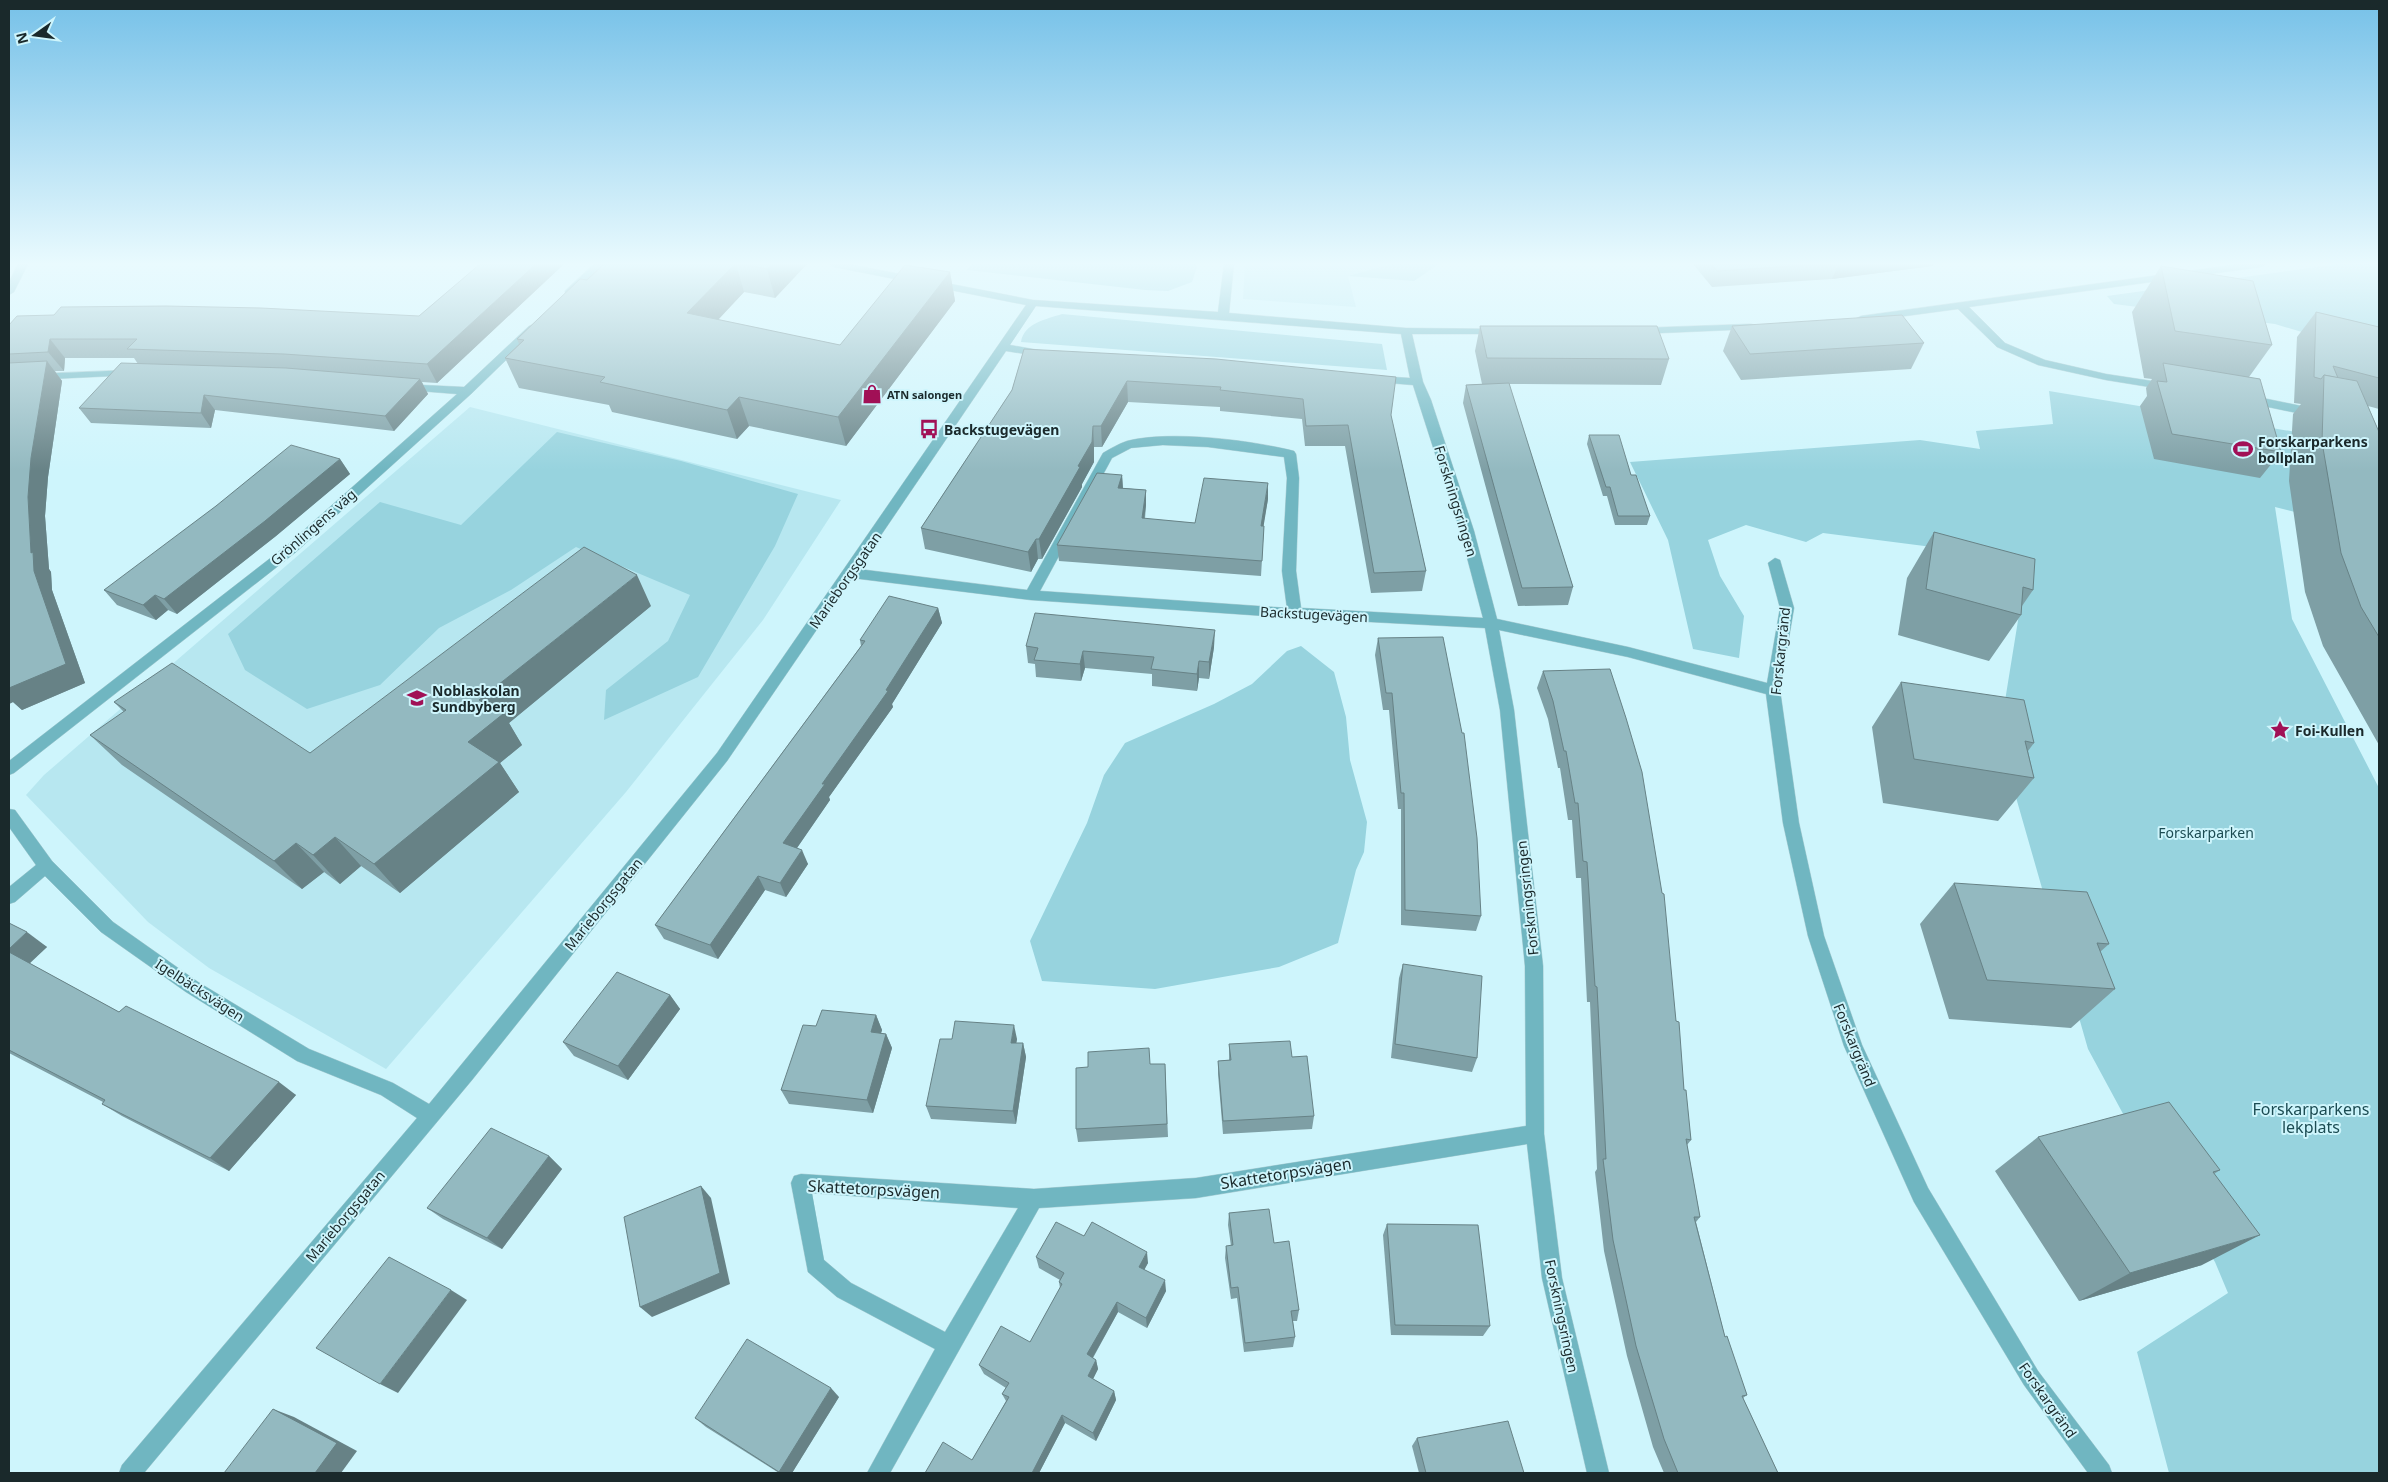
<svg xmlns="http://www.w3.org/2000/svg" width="2388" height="1482" font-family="'Noto Sans',sans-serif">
  <rect width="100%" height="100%" fill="#cef5fc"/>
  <g fill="#b7e7f0">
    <polygon points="1245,264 1391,264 1348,276 1356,307 1243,299"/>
    <polygon points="470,407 841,500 763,620 626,792 386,1069 209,968 148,922 26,795 44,775"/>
  </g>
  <g fill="#97d3de">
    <polygon points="972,264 1196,264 1197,267 1192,282 1168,291 1145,290 967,270"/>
    <polygon points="1391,264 1439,264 1414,281 1348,276"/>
    <polygon points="2338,264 2379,264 2379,355 2275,324 2114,304 2107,296"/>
    <path d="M1062 314 1382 344 1387 370 1021 342C1024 323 1047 319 1062 314Z"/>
    <polygon points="2049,391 2332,438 2355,527 2275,507 2292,619 2379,788 2379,1473 2169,1473 2137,1352 2228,1293 2215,1262 2128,1123 2088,1049 1999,738 2021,602 1940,548 1823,533 1806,542 1746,525 1708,540 1720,576 1744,616 1739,658 1693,649 1668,540 1630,462 1920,440 1980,449 1976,431 2053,424"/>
    <polygon points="557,432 681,461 798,494 775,546 698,677 604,720 606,690 668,641 690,595 576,547 511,590 439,628 380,685 307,709 245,670 228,634 380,502 461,525"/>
    <polygon points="1301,646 1334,672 1346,717 1350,760 1367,822 1364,852 1356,870 1338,943 1279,967 1155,989 1042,981 1030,941 1087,823 1104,775 1125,743 1214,704 1252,684 1287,651"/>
  </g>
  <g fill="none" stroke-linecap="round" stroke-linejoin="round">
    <defs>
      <g id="minor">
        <polygon points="18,264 28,264 14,292 9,295 9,282"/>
        <polygon points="594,264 605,264 573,295 565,295 565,291"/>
        <path d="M829 264H849L1033 300 1218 312 1224 264H1234L1229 313 1406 328 1503 329V333L1499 334H1412L1423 382 1431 400 1474 531 1497 619 1628 647 1767 683 1780 608 1768 563 1775 558 1780 560 1794 608 1780 690 1799 823 1824 936 1862 1045 1928 1188 2038 1371 2109 1465 2112 1473H2088L2024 1385 1914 1202 1844 1046 1808 936 1783 823 1766 694 1628 657 1499 630 1514 710 1543 966 1544 1134 1562 1278 1609 1473H1587L1542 1278 1527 1144 1196 1198 1039 1208 890 1473H867L935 1349 837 1297 808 1272 791 1183 794 1176 801 1174 1034 1189 1196 1178 1526 1126 1525 966 1500 710 1485 628 1295 618 1031 600 852 578 727 761 472 1080 144 1473H119L122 1465 417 1118 381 1095 297 1061 186 992 101 932 45 876 15 902 9 904V887L36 865 9 827V809L15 810 52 861 113 922 198 982 309 1049 393 1083 429 1104 717 753 1026 305 834 267ZM1036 306 1401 334 1410 378 1376 376 1370 379 1376 382 1413 385 1460 531 1483 618 1301 608 1296 571 1299 478 1296 454 1294 451C1250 440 1170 430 1127 441 1118 444 1110 449 1103 453L1027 590 858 569 1006 351 1044 357 1050 354 1044 351 1010 345ZM1163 445 1208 447 1284 457 1287 478 1282 571 1287 608 1040 591 1112 458 1131 448ZM812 1193 1018 1208 945 1332 851 1283 824 1260Z"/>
        <polygon points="2239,264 2266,264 2261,267 1969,307 2005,343 2045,360 2106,374 2172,384 2174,386 2168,390 2106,380 2038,365 1997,347 1958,309 1861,322 1855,319 1861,316"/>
        <polygon points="1751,324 1755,325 1755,329 1639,334 1633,331 1639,328"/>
        <polygon points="533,325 539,328 537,330 471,394 296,552 14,773 9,775 9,761 286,546 457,394 406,390 400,386 402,384 464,387 529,326"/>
        <polygon points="131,370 137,373 135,375 9,381 9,375"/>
        <polygon points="2248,395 2316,409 2322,413 2316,417 2244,402 2242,399"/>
      </g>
    </defs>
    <use href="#minor" stroke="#aed0d6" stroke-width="1"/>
    <use href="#minor" fill="#70b6c1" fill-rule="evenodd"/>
  </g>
  <g fill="#7e9fa5">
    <polygon points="480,264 564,264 437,383 422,382 428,394 394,431 215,410 211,428 91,423 79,408 138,364 134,358 65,358 64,371 55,371 62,381 48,477 45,516 49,569 51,572 52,590 85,683 22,710 13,702 9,704 9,325 419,316"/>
    <polygon points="604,264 807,264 775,298 744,292 718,320 840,345 950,272 955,301 846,446 749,426 737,439 612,412 609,405 519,388 505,358 519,344 517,339"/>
    <polygon points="1693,264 1934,264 1932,266 1832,279 1712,287"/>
    <polygon points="2161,266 2272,345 2249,377 2281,452 2260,478 2154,459 2140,406 2147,396 2146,388 2152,379 2144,378 2132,312"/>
    <polygon points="2316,312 2379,327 2379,409 2368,406 2379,432 2379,745 2323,646 2305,592 2289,481 2293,414 2301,404 2294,403 2297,337"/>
    <polygon points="1480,326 1669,359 1661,385 1509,384 1573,587 1568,605 1518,606 1463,403 1466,385 1482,384 1475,351"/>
    <polygon points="1732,326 1924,343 1911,369 1741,380 1723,351"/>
    <polygon points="1024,349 1391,415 1426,571 1422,591 1371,593 1345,446 1305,446 1302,419 1220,411 1220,407 1128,402 1102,447 1094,447 1094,462 1082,484 1082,487 1042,559 1038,559 1031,572 925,549 921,528 1012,390"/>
    <polygon points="1589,435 1631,475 1650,516 1647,525 1615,525 1607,496 1603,496 1587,444"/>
    <polygon points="340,459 350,474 276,536 177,614 168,610 156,620 117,605 104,590"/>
    <polygon points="1122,475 1123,488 1146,490 1146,505 1145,519 1195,523 1268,499 1263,526 1264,526 1261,576 1059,561 1057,545"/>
    <polygon points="1934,532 2033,590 2022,606 2021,615 1989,661 1898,635 1907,578"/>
    <polygon points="651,606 509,723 522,745 500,763 519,792 400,893 361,866 340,884 324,872 302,889 122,765 90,735 124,712 114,702 310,753"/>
    <polygon points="938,608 942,623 892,704 893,707 829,797 830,800 797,848 808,864 786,897 765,890 718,959 664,939 655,925 861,646 860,640"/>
    <polygon points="1378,638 1481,916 1476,931 1401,925 1401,809 1398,809 1389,710 1383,710 1375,655"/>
    <polygon points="1026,646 1214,647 1209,679 1199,678 1197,691 1152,686 1152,674 1085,668 1081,681 1036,677 1035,664 1028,663"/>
    <polygon points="1543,671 1676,1021 1684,1090 1691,1140 1687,1145 1700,1217 1696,1222 1725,1337 1747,1395 1743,1398 1778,1473 1664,1473 1653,1447 1627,1356 1604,1251 1595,1172 1597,1169 1590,1002 1587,1002 1581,878 1576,878 1572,820 1568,820 1560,768 1558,768 1548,719 1537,688"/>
    <polygon points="1901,682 2034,743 2028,751 2034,778 1998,821 1883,803 1872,727"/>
    <polygon points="1954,883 2109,944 2100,952 2115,989 2071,1028 1949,1019 1920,924"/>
    <polygon points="9,923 47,947 29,963 119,1012 296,1095 229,1171 122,1116 102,1104 103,1102 9,1053"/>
    <polygon points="1403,964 1477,1058 1472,1072 1391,1058 1399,978"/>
    <polygon points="670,995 680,1009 628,1080 574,1056 563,1042"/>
    <polygon points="876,1015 882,1030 881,1033 886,1034 892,1048 873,1113 789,1104 781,1090 816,1026"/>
    <polygon points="952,1039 1017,1039 1016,1043 1023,1043 1026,1057 1016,1124 931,1119 926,1106"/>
    <polygon points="1229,1044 1292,1057 1314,1116 1312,1129 1223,1134 1218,1074 1218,1061 1229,1060"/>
    <polygon points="1150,1064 1165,1064 1168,1137 1078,1142 1076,1129"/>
    <polygon points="2038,1137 2220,1170 2214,1174 2202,1265 2079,1301 1995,1171"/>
    <polygon points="549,1156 562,1169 502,1249 443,1219 427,1208"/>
    <polygon points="1229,1213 1274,1243 1299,1310 1297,1321 1293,1321 1295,1337 1293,1347 1244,1352 1237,1298 1231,1299 1225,1258 1226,1246 1231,1246 1228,1225"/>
    <polygon points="1387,1224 1490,1326 1483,1336 1391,1335 1383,1235"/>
    <polygon points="1084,1236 1148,1263 1144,1269 1166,1291 1147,1328 1118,1312 1093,1358 1096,1360 1098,1369 1093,1379 1114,1391 1116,1400 1096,1441 1065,1423 1039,1473 925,1473 972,1460 1006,1401 1002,1394 1006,1388 984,1374 979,1365 1030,1342 1060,1288 1059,1282 1060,1280 1039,1268 1036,1257"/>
    <polygon points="839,1397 792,1473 779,1473 706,1427 695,1418"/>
    <polygon points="1417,1438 1524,1473 1419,1473 1412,1446"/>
  </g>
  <g fill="#678286">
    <polygon points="536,264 564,264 437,383 427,364"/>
    <polygon points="735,264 736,264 744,292 697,342 687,313"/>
    <polygon points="772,264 807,264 775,298 767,269"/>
    <polygon points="1839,264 1934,264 1932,266 1832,279"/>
    <polygon points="950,272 955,301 846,446 838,417"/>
    <polygon points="50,339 65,358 64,371 48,352"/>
    <polygon points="47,361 62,381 48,477 45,516 49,569 51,572 52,590 85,683 22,710 13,702 9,704 9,688 34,571 31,553 28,497 31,458"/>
    <polygon points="420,379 428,394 394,431 385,416"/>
    <polygon points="1127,381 1128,402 1102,447 1101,426"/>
    <polygon points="204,395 215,410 211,428 201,413"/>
    <polygon points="739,397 749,426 737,439 727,410"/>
    <polygon points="1093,426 1094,447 1094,462 1082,484 1082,487 1042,559 1039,539 1078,466"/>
    <polygon points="340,459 350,474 276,536 177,614 164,599"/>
    <polygon points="1122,475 1123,491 1118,488"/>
    <polygon points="1268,483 1268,499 1261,542 1261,526"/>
    <polygon points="1146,490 1146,505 1142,534 1142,518"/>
    <polygon points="1036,539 1038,559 1031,572 1028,552"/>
    <polygon points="637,575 651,606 509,723 522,745 500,763 519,792 400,893 374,864 468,742 479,700"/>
    <polygon points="155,595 168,610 156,620 143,605"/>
    <polygon points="938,608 942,623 892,704 893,707 829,797 830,800 790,858 783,843 822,784 886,690"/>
    <polygon points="1215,630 1214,647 1209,679 1209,662"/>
    <polygon points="1083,651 1085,668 1081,681 1080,664"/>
    <polygon points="1199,661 1199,678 1197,691 1197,674"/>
    <polygon points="335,837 361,866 340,884 313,855"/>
    <polygon points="296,843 324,872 302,889 274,861"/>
    <polygon points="802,850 808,864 786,897 780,883"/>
    <polygon points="758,876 765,890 718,959 710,945"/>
    <polygon points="27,932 47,947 27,966 9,953 9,949"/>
    <polygon points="670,995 680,1009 628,1080 618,1066"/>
    <polygon points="876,1015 882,1030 877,1046 871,1032"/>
    <polygon points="1014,1025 1017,1039 1014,1057 1011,1043"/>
    <polygon points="886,1034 892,1048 873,1113 867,1100"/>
    <polygon points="1023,1043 1026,1057 1016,1124 1013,1111"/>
    <polygon points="279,1082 296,1095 229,1171 210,1158"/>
    <polygon points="549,1156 562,1169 502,1249 487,1238"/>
    <polygon points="701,1186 711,1198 730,1284 652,1317 640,1307"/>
    <polygon points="2260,1235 2202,1265 2079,1301 2130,1273"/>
    <polygon points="1147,1252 1148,1263 1140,1278 1139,1267"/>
    <polygon points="1165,1280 1166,1291 1147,1328 1146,1318"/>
    <polygon points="451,1290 467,1300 398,1393 380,1384"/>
    <polygon points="1117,1302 1118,1312 1089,1364 1087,1354"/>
    <polygon points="1096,1360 1098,1369 1090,1385 1088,1376"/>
    <polygon points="831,1388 839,1397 792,1473 781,1473 779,1472"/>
    <polygon points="1114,1391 1116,1400 1096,1441 1093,1433"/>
    <polygon points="273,1409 294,1417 357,1451 341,1473 315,1473"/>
    <polygon points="1062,1415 1065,1423 1039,1473 1032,1473"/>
  </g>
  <g fill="#93b9c0" stroke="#678286">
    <polygon points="480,264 536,264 427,364 284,354 127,349 137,339 50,339 48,352 9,354 9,325 17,316 54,315 61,307 166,306 261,308 419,316"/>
    <polygon points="604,264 735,264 687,313 840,345 905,265 950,272 838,417 739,397 727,410 600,382 605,377 505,358 524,340 517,339 580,279 587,280"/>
    <polygon points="741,264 772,264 767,269"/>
    <polygon points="1712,264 1826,264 1717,271"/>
    <polygon points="2161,266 2253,281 2272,345 2175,331"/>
    <polygon points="2316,312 2379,327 2379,378 2333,366 2338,378 2324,375 2321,379 2314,377"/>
    <polygon points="1902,315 1924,343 1750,354 1732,326"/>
    <polygon points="1480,326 1657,326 1669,359 1487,358"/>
    <polygon points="1024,349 1216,359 1396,377 1391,415 1426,571 1374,573 1348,425 1306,426 1303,399 1220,390 1221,387 1127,381 1101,426 1093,426 1092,442 1078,466 1080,467 1039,539 1036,539 1028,552 921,528 1012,390"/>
    <polygon points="47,361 31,458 28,497 31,553 33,552 34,571 66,664 9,688 9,363"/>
    <polygon points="121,363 286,368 420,379 385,416 204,395 201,413 79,408"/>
    <polygon points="2163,363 2260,379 2281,452 2172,434 2157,381 2167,382"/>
    <polygon points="2324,375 2357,381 2379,432 2379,637 2361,607 2341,553 2322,442"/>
    <polygon points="1509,383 1573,587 1522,588 1466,385"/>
    <polygon points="1589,435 1619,435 1631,475 1636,475 1650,516 1618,516 1610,487 1606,487"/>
    <polygon points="291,445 340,459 265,521 164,599 155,595 143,605 104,590 216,506"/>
    <polygon points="1097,473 1122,475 1118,488 1146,490 1142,518 1195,523 1204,478 1268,483 1261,526 1264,526 1262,561 1057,545"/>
    <polygon points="1934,532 2035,559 2033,590 2023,587 2021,615 1926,589"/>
    <polygon points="584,547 637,575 479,700 503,714 468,742 499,762 374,864 335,837 313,855 296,843 274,861 90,735 126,710 114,702 172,663 310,753"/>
    <polygon points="889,596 938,608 886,690 888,691 822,784 825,784 783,843 802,850 780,883 758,876 710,945 655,925 865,641 860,640"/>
    <polygon points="1035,613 1215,630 1209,662 1199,661 1197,674 1151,669 1154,657 1083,651 1080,664 1034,660 1038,648 1026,646"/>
    <polygon points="1443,637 1462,733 1464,733 1477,838 1481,916 1405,910 1404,793 1401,793 1392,693 1386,693 1378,638"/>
    <polygon points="1610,669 1626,718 1642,772 1662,893 1664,894 1676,1021 1679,1022 1684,1090 1686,1090 1691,1140 1686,1139 1700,1217 1694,1217 1725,1337 1727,1336 1747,1395 1742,1396 1778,1473 1678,1473 1664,1439 1636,1346 1613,1240 1603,1159 1606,1159 1597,987 1595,986 1587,862 1583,861 1578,803 1575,803 1566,751 1564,751 1553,701 1543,671"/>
    <polygon points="1901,682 2024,700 2034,743 2025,741 2034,778 1914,759"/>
    <polygon points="1954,883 2087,892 2109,944 2097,943 2115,989 1987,980"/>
    <polygon points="9,923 27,932 9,949"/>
    <polygon points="9,952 119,1012 126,1006 279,1082 210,1158 102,1104 105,1100 9,1050"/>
    <polygon points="1403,964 1482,976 1477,1058 1395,1044"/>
    <polygon points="617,972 670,995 618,1066 563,1042"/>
    <polygon points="822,1010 876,1015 871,1032 886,1034 867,1100 781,1090 803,1025 816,1026"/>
    <polygon points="955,1021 1014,1025 1011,1043 1023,1043 1013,1111 926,1106 940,1039 952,1039"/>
    <polygon points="1290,1041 1292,1057 1307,1056 1314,1116 1223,1121 1218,1061 1231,1060 1229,1044"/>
    <polygon points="1149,1048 1150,1064 1165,1064 1167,1124 1076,1129 1076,1068 1088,1067 1088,1052"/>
    <polygon points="2169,1102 2220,1170 2213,1172 2260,1235 2130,1273 2038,1137"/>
    <polygon points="491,1128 549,1156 487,1238 427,1208"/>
    <polygon points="701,1186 720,1273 640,1307 624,1217"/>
    <polygon points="1269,1209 1274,1243 1289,1241 1299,1310 1291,1311 1295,1337 1245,1343 1238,1287 1231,1288 1226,1246 1233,1245 1229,1213"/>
    <polygon points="1056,1222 1084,1236 1092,1222 1147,1252 1139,1267 1165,1280 1146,1318 1117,1302 1087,1354 1096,1360 1088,1376 1114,1391 1093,1433 1062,1415 1032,1473 925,1473 943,1442 972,1460 1009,1397 1002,1394 1009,1383 979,1365 1001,1326 1030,1342 1062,1284 1059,1282 1064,1273 1036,1257"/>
    <polygon points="1387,1224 1478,1225 1490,1326 1395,1325"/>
    <polygon points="389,1257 451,1290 380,1384 316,1348"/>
    <polygon points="747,1339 831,1388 779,1472 695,1418"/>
    <polygon points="273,1409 337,1443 315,1473 224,1473"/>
    <polygon points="1508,1421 1524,1473 1426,1473 1417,1438"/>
  </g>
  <linearGradient id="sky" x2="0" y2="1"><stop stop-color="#76c1e8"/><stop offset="0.56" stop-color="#e9fafe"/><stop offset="1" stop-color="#e9fafe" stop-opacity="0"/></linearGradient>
  <rect width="2388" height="471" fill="url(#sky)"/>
  <defs>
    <symbol id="shop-bare" viewBox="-9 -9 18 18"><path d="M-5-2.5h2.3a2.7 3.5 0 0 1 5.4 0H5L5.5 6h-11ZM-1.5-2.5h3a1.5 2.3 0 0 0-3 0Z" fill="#a11056" stroke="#cef5fc" stroke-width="2.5" paint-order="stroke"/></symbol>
    <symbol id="bus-bare" viewBox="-9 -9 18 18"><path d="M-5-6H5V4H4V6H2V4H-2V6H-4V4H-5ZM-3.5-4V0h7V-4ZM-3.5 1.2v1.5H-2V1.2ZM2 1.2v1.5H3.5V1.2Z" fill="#a11056" stroke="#cef5fc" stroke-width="2.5" paint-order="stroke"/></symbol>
    <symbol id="stadium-bare" viewBox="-9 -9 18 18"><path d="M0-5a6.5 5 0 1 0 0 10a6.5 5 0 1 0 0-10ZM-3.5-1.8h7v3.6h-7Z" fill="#a11056" stroke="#cef5fc" stroke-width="2.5" paint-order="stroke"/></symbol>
    <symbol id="school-bare" viewBox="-9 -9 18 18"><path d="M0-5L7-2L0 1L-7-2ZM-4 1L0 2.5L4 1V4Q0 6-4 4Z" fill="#a11056" stroke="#cef5fc" stroke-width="2.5" paint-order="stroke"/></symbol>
    <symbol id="sight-bare" viewBox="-9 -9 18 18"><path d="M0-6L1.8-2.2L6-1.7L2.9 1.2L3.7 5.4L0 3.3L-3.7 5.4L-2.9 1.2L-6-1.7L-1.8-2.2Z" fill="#a11056" stroke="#cef5fc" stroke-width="2.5" paint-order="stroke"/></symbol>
  </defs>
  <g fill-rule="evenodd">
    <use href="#shop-bare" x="858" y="380" width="28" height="28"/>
    <use href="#bus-bare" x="915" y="415" width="28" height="28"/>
    <use href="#stadium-bare" x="2229" y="435" width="28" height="28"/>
    <use href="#school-bare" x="403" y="684" width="28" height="28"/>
    <use href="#sight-bare" x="2266" y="716" width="28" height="28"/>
  </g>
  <g text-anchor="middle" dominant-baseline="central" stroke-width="4" stroke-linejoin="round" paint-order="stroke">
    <g font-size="11" font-weight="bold" fill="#1a292b" stroke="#cef5fc" text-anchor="start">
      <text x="887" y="394">ATN salongen</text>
    </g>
    <g font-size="14" font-weight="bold" fill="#1a292b" stroke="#cef5fc" text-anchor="start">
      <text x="944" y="429">Backstugevägen</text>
      <text x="2258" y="441">Forskarparkens<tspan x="2258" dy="16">bollplan</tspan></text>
      <text x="432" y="690">Noblaskolan<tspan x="432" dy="16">Sundbyberg</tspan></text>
      <text x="2295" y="730">Foi-Kullen</text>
    </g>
    <g font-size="14" fill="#1a292b" stroke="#cef5fc">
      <text transform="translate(1456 501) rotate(73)">Forskningsringen</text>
      <text transform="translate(313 527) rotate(-41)">Grönlingens väg</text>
      <text transform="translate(845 580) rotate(-55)">Marieborgsgatan</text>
      <text transform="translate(1314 614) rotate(3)">Backstugevägen</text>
      <text transform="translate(1780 651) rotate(-84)">Forskargränd</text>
      <text transform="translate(1527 898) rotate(-96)">Forskningsringen</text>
      <text transform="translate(603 904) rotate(-51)">Marieborgsgatan</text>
      <text transform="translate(200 990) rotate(33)">Igelbäcksvägen</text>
      <text transform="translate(1855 1045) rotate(68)">Forskargränd</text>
      <text transform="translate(345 1216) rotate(-50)">Marieborgsgatan</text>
      <text transform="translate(1562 1316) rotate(78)">Forskningsringen</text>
      <text transform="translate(2048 1400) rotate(55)">Forskargränd</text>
    </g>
    <g font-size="14" fill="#1c4c53" stroke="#cef5fc">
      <text x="2206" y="832">Forskarparken</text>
    </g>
    <g font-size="16" fill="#1c4c53" stroke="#cef5fc">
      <text x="2311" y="1109">Forskarparkens<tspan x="2311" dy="18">lekplats</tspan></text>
    </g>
    <g font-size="16" fill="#1a292b" stroke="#cef5fc">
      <text transform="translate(1286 1173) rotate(-9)">Skattetorpsvägen</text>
      <text transform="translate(874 1189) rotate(3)">Skattetorpsvägen</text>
    </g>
  </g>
  <rect width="2388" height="1482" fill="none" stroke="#1a292b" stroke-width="20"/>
  <g transform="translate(35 35) rotate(256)" stroke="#cef5fc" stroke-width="4" paint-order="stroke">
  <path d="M0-4L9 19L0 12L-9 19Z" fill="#1a292b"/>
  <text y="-8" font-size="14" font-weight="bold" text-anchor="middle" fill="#1a292b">N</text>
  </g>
</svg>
